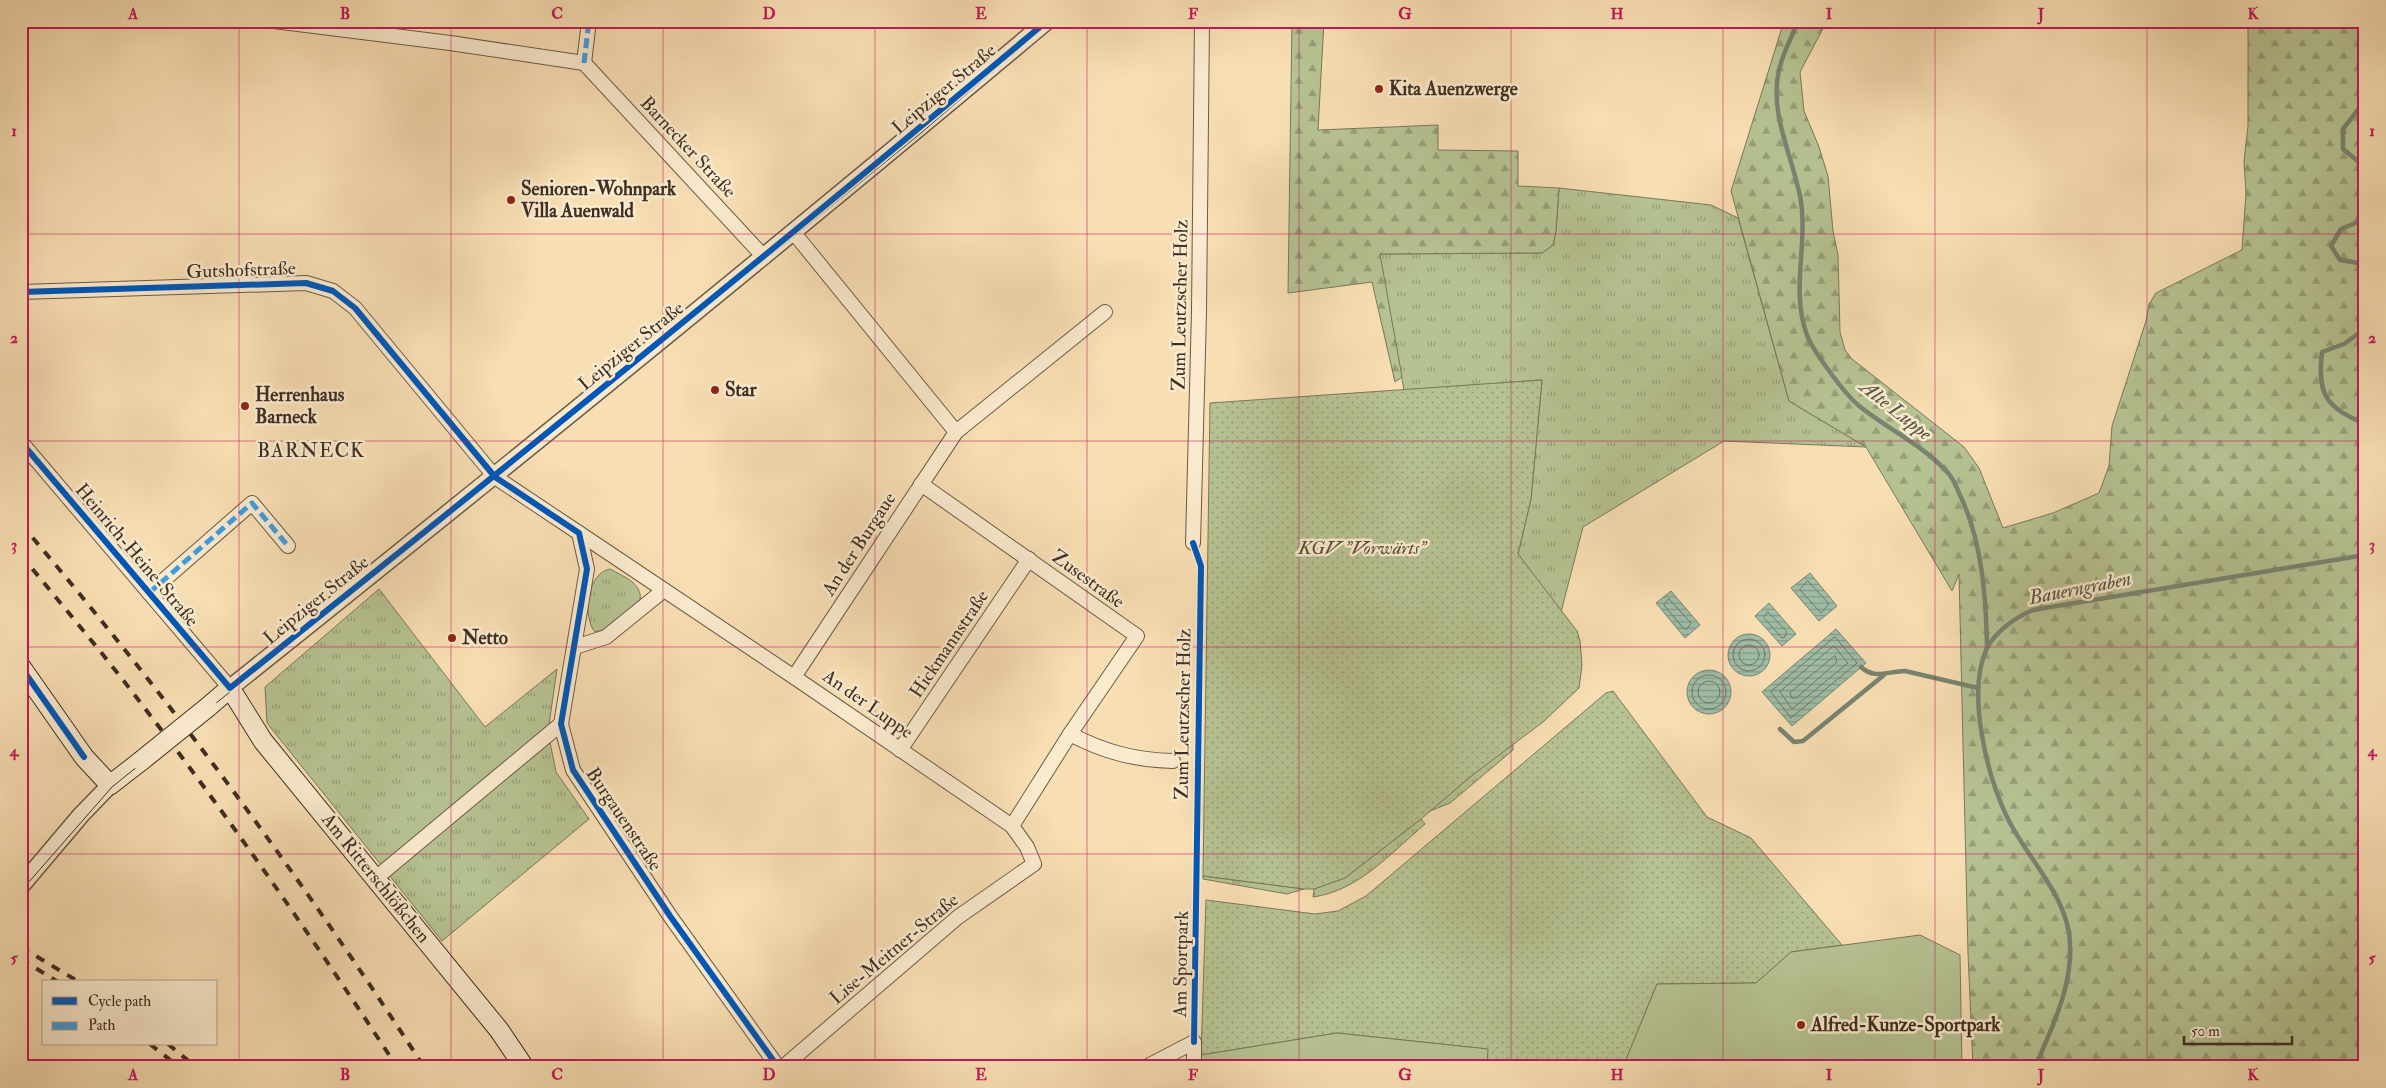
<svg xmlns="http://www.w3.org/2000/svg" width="2386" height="1088" font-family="'IM FELL Double Pica',serif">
  <defs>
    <pattern id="grass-tufts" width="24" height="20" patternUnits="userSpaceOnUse" patternTransform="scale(1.25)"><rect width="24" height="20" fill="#b6c292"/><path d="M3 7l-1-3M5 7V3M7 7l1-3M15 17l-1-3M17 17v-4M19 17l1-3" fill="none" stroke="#959e77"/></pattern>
    <pattern id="forest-firs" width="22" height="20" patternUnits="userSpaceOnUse" patternTransform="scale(1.25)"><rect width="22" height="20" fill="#b6c292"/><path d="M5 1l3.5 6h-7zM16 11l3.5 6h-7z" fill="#959e77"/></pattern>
    <pattern id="park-dots" width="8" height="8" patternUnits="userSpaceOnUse" patternTransform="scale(1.25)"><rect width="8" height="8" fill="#b6c292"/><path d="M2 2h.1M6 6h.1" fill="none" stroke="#959e77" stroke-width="1.8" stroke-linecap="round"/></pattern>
    <pattern id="water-rules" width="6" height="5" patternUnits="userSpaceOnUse" patternTransform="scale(1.25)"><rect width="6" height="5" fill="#9fbda6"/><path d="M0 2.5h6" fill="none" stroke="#839a87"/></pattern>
  </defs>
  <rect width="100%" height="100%" fill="#f8deb3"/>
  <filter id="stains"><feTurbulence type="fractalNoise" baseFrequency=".004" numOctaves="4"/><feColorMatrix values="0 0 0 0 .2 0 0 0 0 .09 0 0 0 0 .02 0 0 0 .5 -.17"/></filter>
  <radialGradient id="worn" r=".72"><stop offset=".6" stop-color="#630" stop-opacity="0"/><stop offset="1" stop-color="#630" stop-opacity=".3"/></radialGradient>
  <g fill="url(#grass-tufts)" stroke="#7a785a">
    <polygon points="1559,188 1711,205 1738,218 1789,401 1866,447 1724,441 1583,527 1561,612 1518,554 1531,499 1542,380 1404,390 1379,254 1542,253 1553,245 1556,231"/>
    <path d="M610 569C622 576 643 583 640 600L606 629 595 632C582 617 587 573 610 569Z"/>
    <polygon points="379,589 485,727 557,669 548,732 556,772 589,819 442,941 267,723 265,687"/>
    <polygon points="1513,744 1513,750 1450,803 1430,811 1470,777"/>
    <path d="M1421 819 1425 824C1391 853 1358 891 1313 897L1314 889 1345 878Z"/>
    <polygon points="1203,876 1304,889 1287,894 1203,879"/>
  </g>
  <g fill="url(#forest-firs)" stroke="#7a785a">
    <polygon points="1292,21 1324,21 1318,130 1438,125 1438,150 1518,151 1518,186 1559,188 1556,231 1553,245 1542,253 1380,254 1402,377 1395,382 1372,282 1288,293"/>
    <polygon points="1784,21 1827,21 1800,72 1804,111 1819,147 1828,176 1833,231 1838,255 1840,332 1845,350 1852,359 1964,447 1979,468 2003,528 2053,513 2099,493 2109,466 2112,426 2146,321 2149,304 2156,293 2242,250 2246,193 2244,161 2248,126 2248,21 2365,21 2365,1067 1973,1067 1968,953 1959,574 1952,591 1866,447 1789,401 1731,191"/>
  </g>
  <g fill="url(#park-dots)" stroke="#7a785a">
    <polygon points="1542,380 1531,499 1518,554 1577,631 1580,641 1582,665 1579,688 1543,722 1470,777 1421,819 1345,878 1314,889 1304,889 1203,876 1210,403"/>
    <polygon points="1613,691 1707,817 1751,838 1842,945 1791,952 1756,983 1657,984 1623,1067 1487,1067 1487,1049 1337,1033 1201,1055 1206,900 1315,914 1338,911 1366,896 1606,693"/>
  </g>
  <g fill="#b6c292" stroke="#7a785a">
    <polygon points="1920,935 1960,955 1962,1067 1623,1067 1657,984 1756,983 1791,952"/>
    <polygon points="1337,1033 1488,1049 1487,1067 1201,1067 1201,1055"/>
  </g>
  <g fill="url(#water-rules)" stroke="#788471">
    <polygon points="1810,573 1837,606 1819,621 1791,588"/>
    <polygon points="1671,591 1700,625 1685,638 1656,603"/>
    <polygon points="1769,603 1796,634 1782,646 1755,616"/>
    <polygon points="1836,629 1866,663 1792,726 1762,692"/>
    <circle cx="1749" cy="655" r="21"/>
    <circle cx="1709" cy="692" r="22"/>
  </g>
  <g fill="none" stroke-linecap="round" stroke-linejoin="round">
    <g stroke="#6e7664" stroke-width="1">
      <polygon points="1808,581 1829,604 1821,613 1800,590"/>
      <polygon points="1669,599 1691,623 1687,629 1684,629 1664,605"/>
      <polygon points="1768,612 1787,632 1784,638 1781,637 1764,618"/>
      <polygon points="1835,637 1857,663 1791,718 1771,692"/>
      <circle cx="1749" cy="655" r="16"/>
      <circle cx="1749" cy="655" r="10"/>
      <polygon points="1834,646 1848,663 1792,709 1780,692"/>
      <polygon points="1835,656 1837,662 1796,698 1792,698 1790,693"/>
      <circle cx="1709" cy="692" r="17"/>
      <circle cx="1709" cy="692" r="11"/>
    </g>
    <g stroke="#788471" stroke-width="4.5">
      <path d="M1799 21C1791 37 1783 53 1779 70 1769 113 1792 155 1800 196 1809 242 1790 290 1807 335 1813 351 1844 393 1858 405 1887 429 1922 444 1948 473 1953 478 1956 486 1959 493 1982 540 1986 595 1987 648"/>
      <polyline points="2365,101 2343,129 2343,149 2365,167"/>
      <polyline points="2365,219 2341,229 2331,246 2340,260 2358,263 2365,261"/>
      <path d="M2365 329 2344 344 2322 352C2317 395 2326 407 2365 424"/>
      <path d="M1861 667C1875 680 1888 671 1905 671L1978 688"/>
      <polyline points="1780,729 1794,742 1803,741 1884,675"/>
      <path d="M2035 1067C2053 1026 2076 979 2069 933 2062 890 2025 855 2007 817 1987 775 1966 692 1987 648 1996 631 2016 617 2033 610L2365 555"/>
    </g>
    <defs>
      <g id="minor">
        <polyline points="274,21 450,43 584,63 764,257"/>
        <polyline points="584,63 589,21"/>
        <polyline points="794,233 956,432"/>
        <polyline points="21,292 306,283 333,291 355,308 495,477 579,533 587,569 561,724 573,770 670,916 778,1067"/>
        <polyline points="21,442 230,688"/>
        <polyline points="921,484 1137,636 1070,734 1012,826"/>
        <polyline points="579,533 794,677 1012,826 1027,847 1034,864 958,917 783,1067"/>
        <polyline points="1193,543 1199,312 1202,21"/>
        <polyline points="149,593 252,503 288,546"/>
        <polyline points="575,647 606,637 664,590"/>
        <polyline points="794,677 956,432 1105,312"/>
        <path d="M1070 734C1104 752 1135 760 1173 761"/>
        <polyline points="900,750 1029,559"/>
        <polyline points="376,878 561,724"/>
        <polyline points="1146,1067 1194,1042 1194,1067"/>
      </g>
      <g id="tertiary">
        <path d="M230 688C504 469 778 247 1047 21"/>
        <polyline points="21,886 81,815 110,785"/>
      </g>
      <g id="secondary">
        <polyline points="21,667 84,757 110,785 141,761"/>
        <polyline points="208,707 230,688 263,741 499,1030 524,1067"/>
      </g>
    </defs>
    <use href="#minor" stroke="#6c5a46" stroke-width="16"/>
    <use href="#tertiary" stroke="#6c5a46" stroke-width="19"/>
    <use href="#secondary" stroke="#3e2e21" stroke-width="21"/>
    <use href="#minor" stroke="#faeace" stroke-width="14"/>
    <use href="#tertiary" stroke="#faeace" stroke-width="16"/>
    <use href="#secondary" stroke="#faeace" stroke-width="19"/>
    <g stroke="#3e2e21" stroke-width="1">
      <polyline points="21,891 112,787 689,322 921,133 1052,21"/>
      <polyline points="21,1059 48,1067"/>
    </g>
    <g stroke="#3e2e21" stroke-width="4" stroke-dasharray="9 9" stroke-linecap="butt">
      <path d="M21 524C168 696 301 877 424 1067"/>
      <path d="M21 555C61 604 102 652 140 702 231 820 316 943 397 1067"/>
      <polyline points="21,947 79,982"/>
      <polyline points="21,959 58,982"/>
      <polyline points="150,1044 179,1067"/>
      <polyline points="168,1044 196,1067"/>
    </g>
    <defs>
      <polyline id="secondary-bridge" points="141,761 208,707"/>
    </defs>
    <use href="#secondary-bridge" stroke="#3e2e21" stroke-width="21" stroke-linecap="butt"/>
    <use href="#secondary-bridge" stroke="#faeace" stroke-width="19"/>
    <g stroke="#3f9de0" stroke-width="5" stroke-dasharray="10 5" stroke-linecap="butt">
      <polyline points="584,63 589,21"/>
      <polyline points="149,593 252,503 288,546"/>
    </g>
    <defs>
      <g id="cycleway">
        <polyline points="21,292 306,283 333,291 355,308 495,477 579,533 587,569 561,724 573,770 670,916 778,1067"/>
        <path d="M21 442 230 688C504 469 778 247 1047 21"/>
        <polyline points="1193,543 1201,566 1194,1042"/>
        <polyline points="21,667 84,757"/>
      </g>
    </defs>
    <use href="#cycleway" stroke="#faeace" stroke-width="9"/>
    <use href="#cycleway" stroke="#0057b8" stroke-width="6"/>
  </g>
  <path fill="none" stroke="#c2185b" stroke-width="1" stroke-opacity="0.55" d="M239 21V1067M451 21V1067M663 21V1067M875 21V1067M1087 21V1067M1299 21V1067M1511 21V1067M1723 21V1067M1935 21V1067M2147 21V1067M21 234H2365M21 441H2365M21 647H2365M21 854H2365"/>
  <g fill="#8f2418" stroke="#faeace" stroke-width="2">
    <circle cx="1379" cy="89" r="5"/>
    <circle cx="511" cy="200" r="5"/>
    <circle cx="715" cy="390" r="5"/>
    <circle cx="245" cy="406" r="5"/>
    <circle cx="452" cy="638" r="5"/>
    <circle cx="1801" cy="1025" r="5"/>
  </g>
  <g text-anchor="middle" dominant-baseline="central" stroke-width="5" stroke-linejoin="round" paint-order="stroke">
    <g font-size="19" fill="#3e2e21" stroke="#faeace">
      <text transform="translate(944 89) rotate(-40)">Leipziger Straße</text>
      <text transform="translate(688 147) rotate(47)">Barnecker Straße</text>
      <text transform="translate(241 270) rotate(-2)">Gutshofstraße</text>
      <text transform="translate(1180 305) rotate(-89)">Zum Leutzscher Holz</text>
      <text transform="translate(631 346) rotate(-39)">Leipziger Straße</text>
      <text transform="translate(859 544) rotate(-57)">An der Burgaue</text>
      <text transform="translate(137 555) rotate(50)">Heinrich-Heine-Straße</text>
      <text transform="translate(1088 579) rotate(36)">Zusestraße</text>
      <text transform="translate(316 600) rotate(-39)">Leipziger Straße</text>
      <text transform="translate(949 644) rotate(-56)">Hickmannstraße</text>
      <text transform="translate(868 704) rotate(35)">An der Luppe</text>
      <text transform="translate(1183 714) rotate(-89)">Zum Leutzscher Holz</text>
      <text transform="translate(624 819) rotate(56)">Burgauenstraße</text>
      <text transform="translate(376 878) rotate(51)">Am Ritterschlößchen</text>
      <text transform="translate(894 949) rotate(-40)">Lise-Meitner-Straße</text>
      <text transform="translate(1181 964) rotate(-89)">Am Sportpark</text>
    </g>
    <g font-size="19" font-weight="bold" fill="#3e2e21" stroke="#faeace" text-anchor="start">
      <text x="1389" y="89">Kita Auenzwerge</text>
      <text x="521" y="189">Senioren-Wohnpark<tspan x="521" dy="22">Villa Auenwald</tspan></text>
      <text x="725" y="390">Star</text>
      <text x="255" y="395">Herrenhaus<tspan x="255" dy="22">Barneck</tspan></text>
      <text x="462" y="638">Netto</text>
      <text x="1811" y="1025">Alfred-Kunze-Sportpark</text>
    </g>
    <g font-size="19" font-style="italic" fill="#564c38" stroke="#faeace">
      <text x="1362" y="548">KGV "Vorwärts"</text>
    </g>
    <g font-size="20" font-style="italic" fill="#565242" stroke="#faeace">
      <text transform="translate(1896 410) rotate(38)">Alte Luppe</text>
      <text transform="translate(2080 588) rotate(-11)">Bauerngraben</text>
    </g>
    <g font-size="20" letter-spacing="1" fill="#3e2e21" stroke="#faeace">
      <text x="311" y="450">BARNECK</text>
    </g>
  </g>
  <rect width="2386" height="1088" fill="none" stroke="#f8deb3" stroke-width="55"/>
  <rect x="42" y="980" width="175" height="65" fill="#faeace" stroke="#af9f89"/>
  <rect x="52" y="997" width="25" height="8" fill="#0057b8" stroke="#af9f89"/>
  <text x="88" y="1006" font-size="15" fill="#3e2e21">Cycle path</text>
  <rect x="52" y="1022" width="25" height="8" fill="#3f9de0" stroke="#af9f89"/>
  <text x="88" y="1030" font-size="15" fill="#3e2e21">Path</text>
  <path d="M2184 1036v8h108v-8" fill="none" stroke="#3e2e21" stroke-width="2.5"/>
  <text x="2191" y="1036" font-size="15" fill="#3e2e21" stroke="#faeace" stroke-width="4" paint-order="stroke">50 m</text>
  <rect x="28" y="28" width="2330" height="1032" fill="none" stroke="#c2185b" stroke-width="2"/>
  <g font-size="16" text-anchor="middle" font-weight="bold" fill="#c2185b">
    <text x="133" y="19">A</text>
    <text x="345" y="19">B</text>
    <text x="557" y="19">C</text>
    <text x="769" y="19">D</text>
    <text x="981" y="19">E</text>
    <text x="1193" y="19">F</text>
    <text x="1405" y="19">G</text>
    <text x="1617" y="19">H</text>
    <text x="1829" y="19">I</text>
    <text x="2041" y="19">J</text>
    <text x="2253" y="19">K</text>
    <text x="14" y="136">1</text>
    <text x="2372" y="136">1</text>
    <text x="14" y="343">2</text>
    <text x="2372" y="343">2</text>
    <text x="14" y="550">3</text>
    <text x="2372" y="550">3</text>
    <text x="14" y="756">4</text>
    <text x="2372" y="756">4</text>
    <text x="14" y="963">5</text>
    <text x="2372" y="963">5</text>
    <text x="133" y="1080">A</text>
    <text x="345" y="1080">B</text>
    <text x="557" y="1080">C</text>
    <text x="769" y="1080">D</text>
    <text x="981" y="1080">E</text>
    <text x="1193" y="1080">F</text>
    <text x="1405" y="1080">G</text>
    <text x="1617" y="1080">H</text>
    <text x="1829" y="1080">I</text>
    <text x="2041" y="1080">J</text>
    <text x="2253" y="1080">K</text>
  </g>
  <rect width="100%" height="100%" filter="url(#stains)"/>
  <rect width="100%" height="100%" fill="url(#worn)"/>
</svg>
